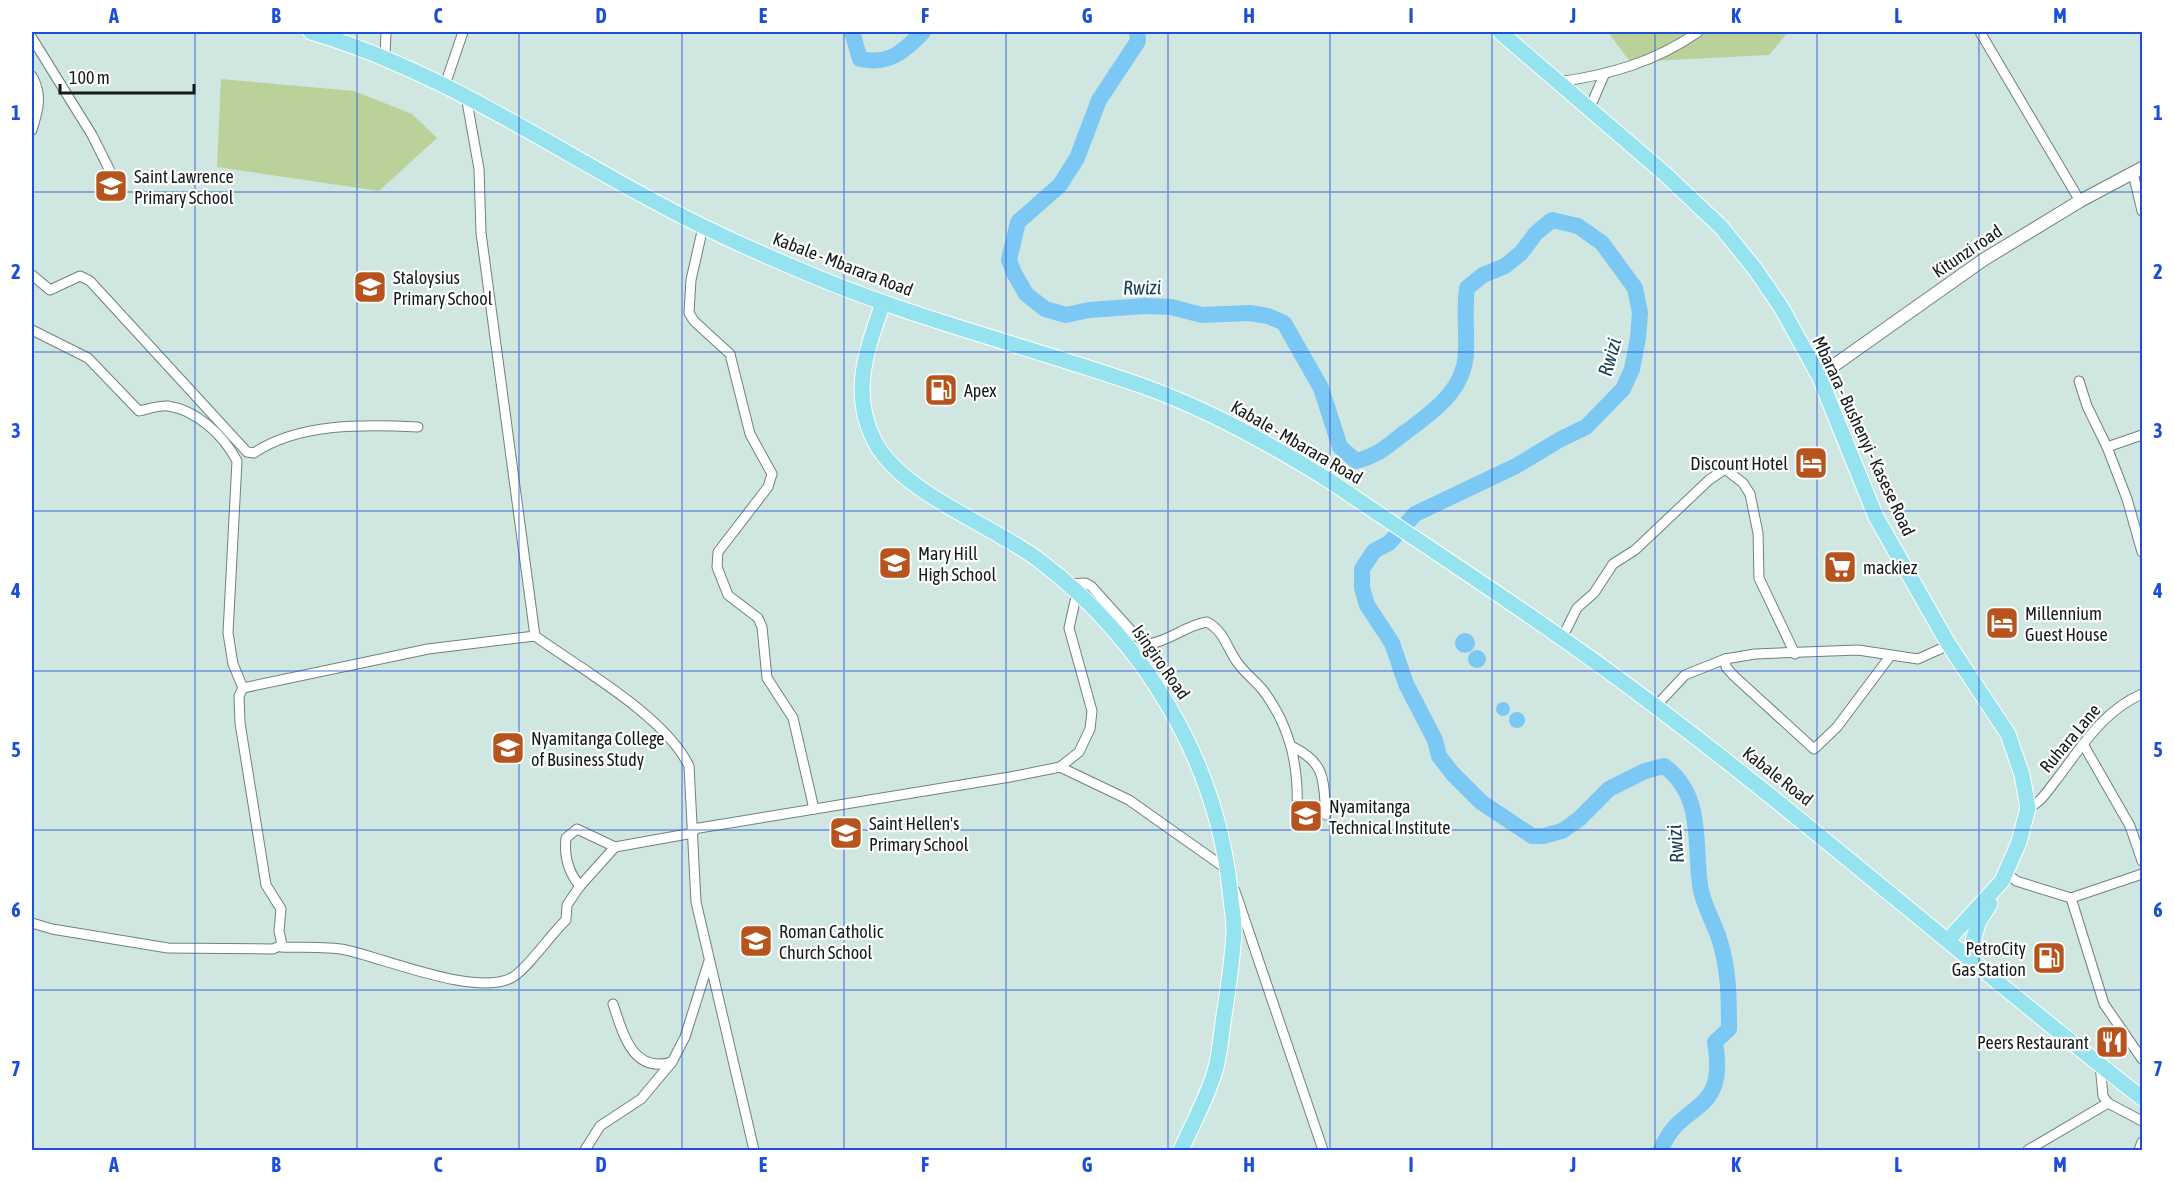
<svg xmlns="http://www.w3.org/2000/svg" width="2174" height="1182" font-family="'Asap Condensed',sans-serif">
  <rect width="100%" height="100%" fill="#d0e6e1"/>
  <g fill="#bad299">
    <polygon points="1608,32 1788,32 1769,55 1630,62"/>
    <polygon points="221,79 354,91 412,114 437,138 379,191 217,167"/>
  </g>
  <g fill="#7cc8f4">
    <circle cx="1465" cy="643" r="10"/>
    <circle cx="1477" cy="659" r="9"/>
    <circle cx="1503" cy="709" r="7"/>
    <circle cx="1517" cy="720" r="8"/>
  </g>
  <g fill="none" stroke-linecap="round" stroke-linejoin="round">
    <g stroke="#7cc8f4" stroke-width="16">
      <path d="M852 32 860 59C890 65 903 52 923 32"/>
      <path d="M1137 32 1138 41 1099 100 1077 158 1060 185 1018 222 1009 260 1014 273 1026 294 1045 309 1066 315 1089 310 1145 306 1171 307 1202 315 1249 313 1268 316 1284 323 1321 388 1340 447 1356 461C1380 455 1388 445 1407 431 1434 411 1464 390 1466 353 1467 331 1464 310 1467 288L1483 275 1505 266 1521 253 1536 233 1552 220 1578 226 1602 243 1635 288 1640 313 1638 338 1632 369 1623 389 1586 427 1561 439 1516 466 1415 514 1389 543 1374 551 1362 569V588L1367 605 1392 643 1406 684 1435 740 1439 756 1452 773 1481 802 1532 836H1543L1562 831 1579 819 1609 789 1645 771 1664 766C1704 795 1694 842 1700 885 1702 904 1715 923 1720 942 1729 970 1729 999 1729 1029L1715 1042C1728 1118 1680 1099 1661 1150"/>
    </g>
    <defs>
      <g id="minor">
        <polyline points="1980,32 2080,201"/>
        <polyline points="32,38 92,135 119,189"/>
        <polyline points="385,57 386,32"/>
        <path d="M32 76C43 95 38 111 32 130"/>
        <path d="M1558 82C1609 75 1655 62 1698 32"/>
        <polyline points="445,85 463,32"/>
        <path d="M466 96 479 169 481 233 535 636C581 669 665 716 689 766L696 902 754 1150"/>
        <polyline points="1589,110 1604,75"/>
        <polyline points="2133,173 2142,211"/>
        <polyline points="703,227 691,280 689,313 694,321 730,354 750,434 772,474 768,487 718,552 717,567 728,595 758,618 762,627 767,678 793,718 814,809"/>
        <path d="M32 275 50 290 80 276 90 281 247 452 254 453C298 423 365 424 418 427"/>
        <path d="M32 330 88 358 139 411C148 409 160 405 168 406 197 410 224 436 237 461L228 633 233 664 243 688 239 696 240 723 266 885 281 909 279 931 282 945 273 949 168 948 52 929 32 923"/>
        <polyline points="2079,381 2087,406 2107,447"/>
        <polyline points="2142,435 2107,447 2127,499 2142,552"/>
        <path d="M1069 584 1085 583 1091 586 1136 636 1149 644C1170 641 1186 625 1207 622 1224 631 1227 648 1237 662 1244 672 1254 680 1262 689 1290 725 1299 765 1297 810"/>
        <polyline points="1561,640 1577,608 1594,593 1613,564 1635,550 1709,480 1725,469 1743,483 1750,494 1758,533 1759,578 1795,654"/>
        <polyline points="1725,659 1726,667 1734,676 1814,749 1837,727 1891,655"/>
        <polyline points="243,688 428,649 535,636"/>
        <polyline points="1656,706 1685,675 1725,659 1755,654 1858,650 1918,659 1949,645"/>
        <polyline points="2083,744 2130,826 2142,861"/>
        <path d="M1293 747C1327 764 1323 781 1326 815"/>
        <polyline points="1060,767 1129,800 1228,870"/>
        <path d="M2028 808C2041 803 2048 790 2057 779 2081 747 2104 710 2142 694"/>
        <polyline points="693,829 1010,777 1060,767 1079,752 1090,729 1092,711 1069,628 1077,592"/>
        <polyline points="2007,873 2016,881 2071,898 2142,874"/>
        <polyline points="580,886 615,847"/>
        <polyline points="1235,891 1323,1150"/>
        <polyline points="2071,898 2104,1004 2142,1059"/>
        <path d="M281 947C302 948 326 946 346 950 384 958 478 998 513 977 529 967 550 935 566 920L567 905 580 886C568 872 564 856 566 838L577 829 615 847 693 833"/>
        <path d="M613 1004C623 1033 632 1074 672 1062"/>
        <polyline points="2108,1103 2142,1121"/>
        <polyline points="585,1150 600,1126 641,1099 672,1062 685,1037 709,961"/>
        <polyline points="2028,1150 2108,1103 2103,1096 2100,1064"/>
        <polyline points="2139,1150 2142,1142"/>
      </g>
      <polyline id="tertiary" points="1819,376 1983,260 2080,201 2142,168"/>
      <g id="primary">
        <path d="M311 32C433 68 537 138 648 198 695 224 745 247 795 268 906 317 1025 345 1140 385 1208 409 1270 444 1330 481 1440 556 1553 628 1659 709 1824 834 1979 971 2142 1098"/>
        <polyline points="1500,32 1665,174 1721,227 1755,269 1781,307 1819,376 1876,517 1949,645 2008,734 2022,775 2028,808 2019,842 2002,881 1948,940"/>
        <path d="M883 303C867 349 850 393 874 440 901 494 992 524 1040 561 1144 640 1216 760 1230 890 1231 903 1234 917 1234 930 1233 959 1228 988 1224 1016 1221 1034 1220 1054 1215 1071 1207 1098 1192 1125 1181 1150"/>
        <polyline points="1969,957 1978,923 1990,904"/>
      </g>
    </defs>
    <use href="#minor" stroke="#6f827e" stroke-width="11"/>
    <use href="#tertiary" stroke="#6f827e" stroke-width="14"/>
    <use href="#primary" stroke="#fff" stroke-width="17"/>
    <use href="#minor" stroke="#fff" stroke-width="9"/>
    <use href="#tertiary" stroke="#fff" stroke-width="12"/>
    <use href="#primary" stroke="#94e3ee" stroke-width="15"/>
  </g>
  <path fill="none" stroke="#1d4ed8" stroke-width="1.5" stroke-opacity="0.55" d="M195 32V1150M357 32V1150M519 32V1150M682 32V1150M844 32V1150M1006 32V1150M1168 32V1150M1330 32V1150M1492 32V1150M1655 32V1150M1817 32V1150M1979 32V1150M32 192H2142M32 352H2142M32 511H2142M32 671H2142M32 830H2142M32 990H2142"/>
  <defs>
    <symbol id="school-square" viewBox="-11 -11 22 22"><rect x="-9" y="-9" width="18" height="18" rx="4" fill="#b7541d" stroke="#fff"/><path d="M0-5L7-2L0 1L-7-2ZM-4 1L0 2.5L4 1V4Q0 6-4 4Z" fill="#fff"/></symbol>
    <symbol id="fuel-square" viewBox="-11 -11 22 22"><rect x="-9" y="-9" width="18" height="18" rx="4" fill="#b7541d" stroke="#fff"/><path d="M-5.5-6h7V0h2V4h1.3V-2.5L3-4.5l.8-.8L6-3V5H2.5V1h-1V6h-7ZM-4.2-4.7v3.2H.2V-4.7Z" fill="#fff"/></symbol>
    <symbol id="hotel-square" viewBox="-11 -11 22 22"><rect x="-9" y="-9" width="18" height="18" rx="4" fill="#b7541d" stroke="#fff"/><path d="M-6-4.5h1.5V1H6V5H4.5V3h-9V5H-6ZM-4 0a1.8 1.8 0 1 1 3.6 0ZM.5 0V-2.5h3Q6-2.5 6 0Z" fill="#fff"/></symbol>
    <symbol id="supermarket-square" viewBox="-11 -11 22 22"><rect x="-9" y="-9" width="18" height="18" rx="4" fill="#b7541d" stroke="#fff"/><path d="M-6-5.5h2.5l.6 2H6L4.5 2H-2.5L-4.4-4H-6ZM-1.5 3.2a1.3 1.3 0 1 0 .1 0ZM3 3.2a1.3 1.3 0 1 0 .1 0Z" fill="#fff"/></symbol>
    <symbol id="restaurant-square" viewBox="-11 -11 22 22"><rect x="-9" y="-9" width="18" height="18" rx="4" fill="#b7541d" stroke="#fff"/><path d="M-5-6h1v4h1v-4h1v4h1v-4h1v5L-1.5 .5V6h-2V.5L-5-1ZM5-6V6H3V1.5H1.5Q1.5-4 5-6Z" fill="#fff"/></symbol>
  </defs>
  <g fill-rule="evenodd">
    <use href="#school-square" x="92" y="167" width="38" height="38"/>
    <use href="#school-square" x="351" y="268" width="38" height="38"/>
    <use href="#fuel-square" x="922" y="371" width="38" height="38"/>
    <use href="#hotel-square" x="1792" y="444" width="38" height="38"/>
    <use href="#school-square" x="876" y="544" width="38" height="38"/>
    <use href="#supermarket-square" x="1821" y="548" width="38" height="38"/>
    <use href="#hotel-square" x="1983" y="604" width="38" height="38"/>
    <use href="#school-square" x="489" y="729" width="38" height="38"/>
    <use href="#school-square" x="1287" y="797" width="38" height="38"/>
    <use href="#school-square" x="827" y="814" width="38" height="38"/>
    <use href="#school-square" x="737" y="922" width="38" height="38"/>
    <use href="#fuel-square" x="2030" y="939" width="38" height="38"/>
    <use href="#restaurant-square" x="2093" y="1023" width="38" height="38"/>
  </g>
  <g text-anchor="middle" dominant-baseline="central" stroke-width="4.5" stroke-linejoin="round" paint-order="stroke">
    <g font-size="18" fill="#141b1a" stroke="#fff" text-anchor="start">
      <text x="134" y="176">Saint Lawrence<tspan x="134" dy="21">Primary School</tspan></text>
      <text x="393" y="277">Staloysius<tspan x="393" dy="21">Primary School</tspan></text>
      <text x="964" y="390">Apex</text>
      <text x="1788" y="463" text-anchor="end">Discount Hotel</text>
      <text x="918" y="553">Mary Hill<tspan x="918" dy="21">High School</tspan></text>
      <text x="1863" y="567">mackiez</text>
      <text x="2025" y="613">Millennium<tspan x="2025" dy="21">Guest House</tspan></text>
      <text x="531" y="738">Nyamitanga College<tspan x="531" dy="21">of Business Study</tspan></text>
      <text x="1329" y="806">Nyamitanga<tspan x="1329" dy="21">Technical Institute</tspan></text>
      <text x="869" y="823">Saint Hellen's<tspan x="869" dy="21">Primary School</tspan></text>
      <text x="779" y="931">Roman Catholic<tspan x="779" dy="21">Church School</tspan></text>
      <text x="2026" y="948" text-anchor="end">PetroCity<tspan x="2026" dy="21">Gas Station</tspan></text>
      <text x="2089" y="1042" text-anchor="end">Peers Restaurant</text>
    </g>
    <g font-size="18" fill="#141b1a" stroke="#fff">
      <text transform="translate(1967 251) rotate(-34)">Kitunzi road</text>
      <text transform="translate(843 264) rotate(21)">Kabale - Mbarara Road</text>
      <text transform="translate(1864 436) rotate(65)">Mbarara - Bushenyi - Kasese Road</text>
      <text transform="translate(1297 442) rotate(30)">Kabale - Mbarara Road</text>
      <text transform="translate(1161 662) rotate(55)">Isingiro Road</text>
      <text transform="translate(2070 738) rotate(-50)">Ruhara Lane</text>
      <text transform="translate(1778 776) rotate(38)">Kabale Road</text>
    </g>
    <g font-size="20" font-style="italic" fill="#123d54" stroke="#fff">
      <text transform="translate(1142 287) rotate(-1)">Rwizi</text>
      <text transform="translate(1609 357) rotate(-74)">Rwizi</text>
      <text transform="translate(1675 844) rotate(-95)">Rwizi</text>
    </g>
  </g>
  <rect width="2174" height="1182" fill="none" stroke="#ffffff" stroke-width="66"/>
  <path d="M60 84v9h134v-9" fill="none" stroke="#141b1a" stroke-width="3"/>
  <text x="69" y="84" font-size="18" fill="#141b1a" stroke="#ffffff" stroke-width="4.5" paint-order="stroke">100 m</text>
  <rect x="33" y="33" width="2108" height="1116" fill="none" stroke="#1d4ed8" stroke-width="2"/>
  <g font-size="20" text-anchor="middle" font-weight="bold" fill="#1d4ed8">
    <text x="114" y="23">A</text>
    <text x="276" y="23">B</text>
    <text x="438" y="23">C</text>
    <text x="601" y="23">D</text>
    <text x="763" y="23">E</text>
    <text x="925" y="23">F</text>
    <text x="1087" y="23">G</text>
    <text x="1249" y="23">H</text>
    <text x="1411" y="23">I</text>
    <text x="1573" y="23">J</text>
    <text x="1736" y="23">K</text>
    <text x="1898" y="23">L</text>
    <text x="2060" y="23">M</text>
    <text x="16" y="120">1</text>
    <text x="2158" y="120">1</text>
    <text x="16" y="279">2</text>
    <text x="2158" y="279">2</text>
    <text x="16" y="438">3</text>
    <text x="2158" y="438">3</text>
    <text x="16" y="598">4</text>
    <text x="2158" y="598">4</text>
    <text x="16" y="757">5</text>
    <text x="2158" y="757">5</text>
    <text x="16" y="917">6</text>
    <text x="2158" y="917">6</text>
    <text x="16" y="1076">7</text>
    <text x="2158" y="1076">7</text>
    <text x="114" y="1172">A</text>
    <text x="276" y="1172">B</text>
    <text x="438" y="1172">C</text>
    <text x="601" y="1172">D</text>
    <text x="763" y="1172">E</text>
    <text x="925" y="1172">F</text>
    <text x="1087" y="1172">G</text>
    <text x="1249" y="1172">H</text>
    <text x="1411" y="1172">I</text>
    <text x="1573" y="1172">J</text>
    <text x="1736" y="1172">K</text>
    <text x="1898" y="1172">L</text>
    <text x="2060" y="1172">M</text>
  </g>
</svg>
